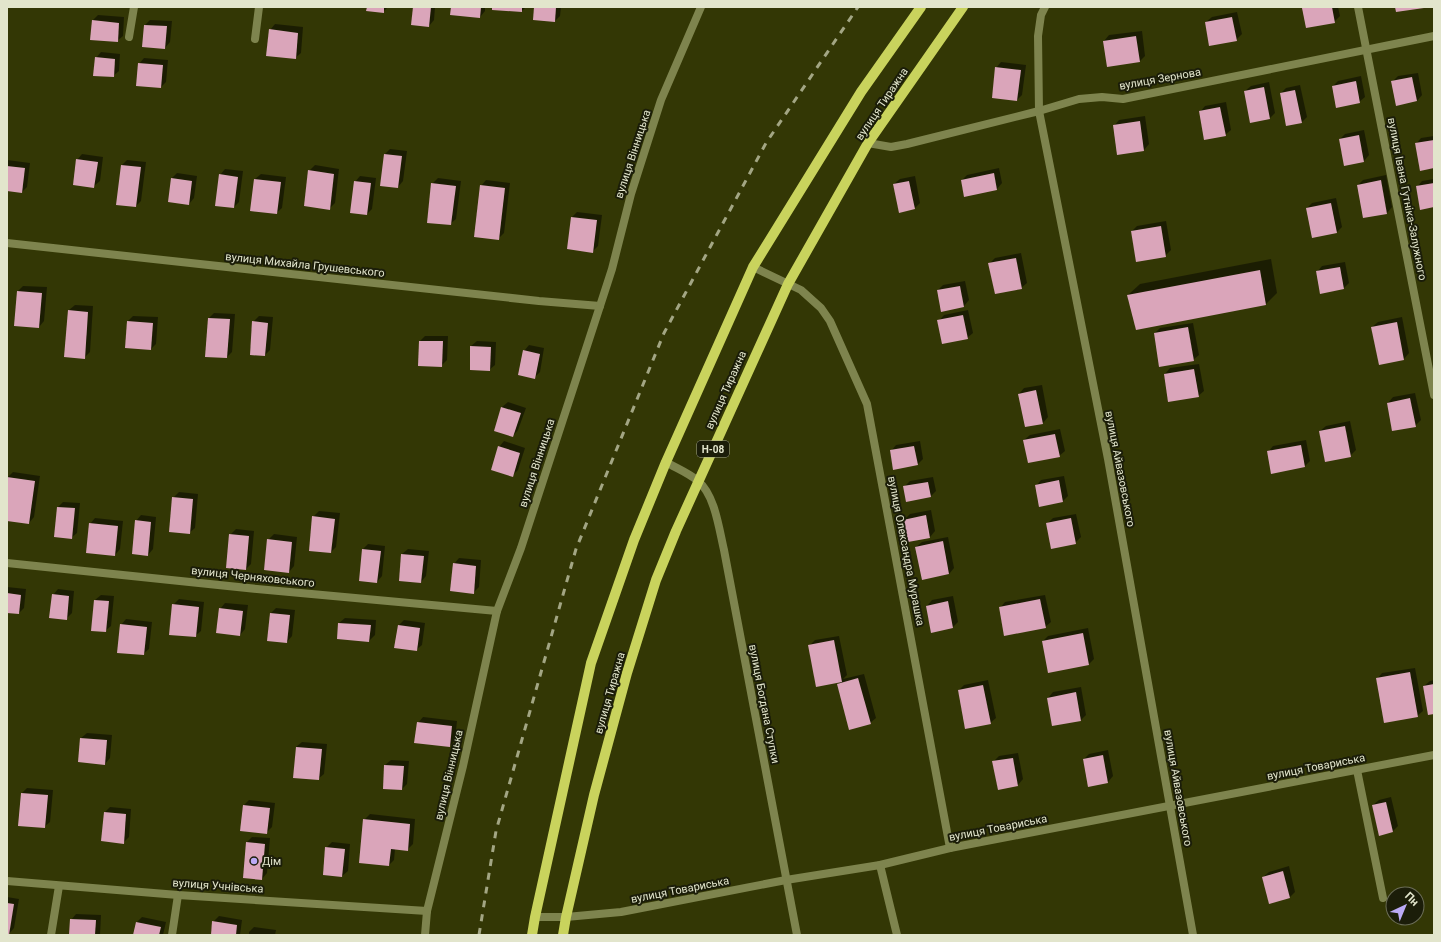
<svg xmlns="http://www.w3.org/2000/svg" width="1441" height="942" font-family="Roboto,sans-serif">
  <rect width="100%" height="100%" fill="#333705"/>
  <g fill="#0007">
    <polygon points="368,7 388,7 383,12"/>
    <polygon points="414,7 435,7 434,20 429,26"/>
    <polygon points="452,7 485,7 485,11 480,17"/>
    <polygon points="493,7 526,7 522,11"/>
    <polygon points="535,7 561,7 560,16 555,21"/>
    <polygon points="1304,7 1338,7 1340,16 1334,22 1303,9"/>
    <polygon points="1237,12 1242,34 1236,40 1206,22 1212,17"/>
    <polygon points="98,15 124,17 123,36 117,41 93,20"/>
    <polygon points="150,20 172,21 170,42 165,48 143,46 145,25"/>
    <polygon points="275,24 303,27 301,53 295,58 270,30"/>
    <polygon points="1142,31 1145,56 1140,61 1104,41 1109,35"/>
    <polygon points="101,52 120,54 119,71 113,76 96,58"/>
    <polygon points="144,58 168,60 166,82 161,87 139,64"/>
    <polygon points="1001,62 1026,65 1022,95 1017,100 996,68"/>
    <polygon points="1418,73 1422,95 1417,101 1392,82 1398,76"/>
    <polygon points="1361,76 1365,97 1359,102 1333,86 1338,81"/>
    <polygon points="1269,82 1275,113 1270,118 1245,91 1251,86"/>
    <polygon points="1300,85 1307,117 1301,123 1281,93 1286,88"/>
    <polygon points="1226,102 1231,130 1225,135 1200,112 1205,106"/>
    <polygon points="1145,116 1149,144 1144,150 1114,126 1119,120"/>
    <polygon points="1364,130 1369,155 1364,161 1345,165 1340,139 1345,134"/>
    <polygon points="1434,136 1434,167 1416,144 1421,138"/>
    <polygon points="390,149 407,151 403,181 398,187 385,154"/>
    <polygon points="82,154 103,157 100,181 94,186 77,160"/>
    <polygon points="7,160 30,163 27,187 22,192 7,190"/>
    <polygon points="127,160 146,162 141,201 136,206 117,204 122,165"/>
    <polygon points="315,165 339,169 335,203 329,209 309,171"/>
    <polygon points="999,168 1002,183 997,189 962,180 967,175"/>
    <polygon points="225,169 243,171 239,202 234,207 220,175"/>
    <polygon points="177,173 197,176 194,198 189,204 172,178"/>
    <polygon points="261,174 286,177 282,208 276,213 255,179"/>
    <polygon points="1386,175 1392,207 1387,213 1364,217 1358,185 1363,180"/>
    <polygon points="360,176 376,178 372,209 367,214 355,182"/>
    <polygon points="915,176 920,203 915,208 894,184 900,179"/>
    <polygon points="438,178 461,181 456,219 450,224 432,184"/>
    <polygon points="1434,179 1434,206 1417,187 1422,181"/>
    <polygon points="486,180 510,183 504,233 498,239 481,186"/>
    <polygon points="1336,198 1342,227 1337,232 1307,208 1312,203"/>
    <polygon points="577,212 602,215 598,246 592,252 572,217"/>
    <polygon points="1166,221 1171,250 1165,256 1132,231 1137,226"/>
    <polygon points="1021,253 1027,283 1021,288 989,264 995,258"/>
    <polygon points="1271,259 1277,293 1266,304 1128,295 1140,284"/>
    <polygon points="1345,262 1349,283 1344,288 1317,272 1322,266"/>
    <polygon points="965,281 969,300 964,306 942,310 938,290 943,285"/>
    <polygon points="23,286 47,287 44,321 39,327 15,325 18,291"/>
    <polygon points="75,305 93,306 90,352 84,358 69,310"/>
    <polygon points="968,310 973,333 967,338 939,321 944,315"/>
    <polygon points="214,313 235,314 232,352 227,357 209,318"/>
    <polygon points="133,316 158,317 156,344 151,349 126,347 128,321"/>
    <polygon points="259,316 273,317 270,350 265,355 253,322"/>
    <polygon points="1402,317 1409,353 1404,359 1372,327 1378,322"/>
    <polygon points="1193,323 1199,355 1193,360 1155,333 1160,328"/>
    <polygon points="425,336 448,336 447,360 441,366 419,365 420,341"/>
    <polygon points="477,341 496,342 495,365 489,370 471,346"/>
    <polygon points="529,345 544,348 540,372 535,377 524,351"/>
    <polygon points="1199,364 1204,391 1198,396 1165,374 1170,368"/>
    <polygon points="1042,385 1048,417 1043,423 1019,394 1024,388"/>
    <polygon points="1415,393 1421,420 1415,426 1388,403 1393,397"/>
    <polygon points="508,402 526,408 518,430 513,436 495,430 502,407"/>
    <polygon points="1350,421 1356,450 1350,456 1320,431 1326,426"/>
    <polygon points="1060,429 1065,451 1059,456 1024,440 1030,435"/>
    <polygon points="1306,440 1310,461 1305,466 1268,452 1273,446"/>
    <polygon points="504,441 525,448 518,470 512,476 499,447"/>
    <polygon points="920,441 923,459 918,464 891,451 896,445"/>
    <polygon points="13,472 40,476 34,517 29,523 7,520 7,478"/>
    <polygon points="1064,476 1068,496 1063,501 1036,486 1041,480"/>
    <polygon points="933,477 936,491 931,496 904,487 910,481"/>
    <polygon points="179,492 198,494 195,528 189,533 173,498"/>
    <polygon points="63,502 80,503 77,533 71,538 58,507"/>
    <polygon points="931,510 935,531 930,537 904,520 910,514"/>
    <polygon points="319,511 340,513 336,547 331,552 313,517"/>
    <polygon points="1076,514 1081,537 1075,543 1047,524 1053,518"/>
    <polygon points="141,515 156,517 153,549 148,555 136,521"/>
    <polygon points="95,518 123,521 120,549 115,555 90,524"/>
    <polygon points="236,529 254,531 251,564 246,569 230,535"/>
    <polygon points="274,534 297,537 294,566 289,572 268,540"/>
    <polygon points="948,537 954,568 949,574 922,579 916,547 922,542"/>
    <polygon points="368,544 385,546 382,576 377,582 363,549"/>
    <polygon points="408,549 429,551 426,576 421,582 402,554"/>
    <polygon points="459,558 481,560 479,587 473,593 454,564"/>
    <polygon points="7,587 26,589 24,608 19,613 7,612"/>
    <polygon points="58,589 74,591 72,613 66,619 53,595"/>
    <polygon points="101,595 114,596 111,626 105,631 95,600"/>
    <polygon points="1045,595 1051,622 1045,627 1000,608 1005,602"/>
    <polygon points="953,596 958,622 953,627 927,606 932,600"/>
    <polygon points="179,599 204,602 201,631 195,636 173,605"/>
    <polygon points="225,603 248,605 245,629 240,635 220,609"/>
    <polygon points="276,608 295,610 292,636 287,642 271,613"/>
    <polygon points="345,618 376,620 375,635 369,641 339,623"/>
    <polygon points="126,619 152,622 149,649 143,654 121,625"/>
    <polygon points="404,620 425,623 422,645 416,650 395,647 399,625"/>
    <polygon points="1088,628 1094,659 1089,664 1049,672 1043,641 1048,636"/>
    <polygon points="839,636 847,675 843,679 864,674 876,718 870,723 838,684 841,681 809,646 815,640"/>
    <polygon points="1415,668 1423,711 1417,716 1377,679 1382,673"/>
    <polygon points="988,680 996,718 990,723 959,690 964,685"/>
    <polygon points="1434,680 1434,713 1424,686 1430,681"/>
    <polygon points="1081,687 1086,715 1081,720 1053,725 1048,698 1053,692"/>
    <polygon points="423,717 457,721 455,740 450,746 418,723"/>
    <polygon points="87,733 112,735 110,758 105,764 81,738"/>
    <polygon points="302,742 327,744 324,774 318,779 296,747"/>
    <polygon points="1108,750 1113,776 1108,782 1089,785 1084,759 1089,754"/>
    <polygon points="1018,753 1023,779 1018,785 998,789 993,762 999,756"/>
    <polygon points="391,760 409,761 407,784 402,789 384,788 385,765"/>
    <polygon points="27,788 53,790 50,822 44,827 22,793"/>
    <polygon points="1391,797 1398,826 1392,832 1373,805 1379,800"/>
    <polygon points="249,800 275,803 272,827 267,832 244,805"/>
    <polygon points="110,807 131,809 129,837 123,843 105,812"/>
    <polygon points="370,814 415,819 413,844 407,850 395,849 394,860 389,865 364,820"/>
    <polygon points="252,837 270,838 267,873 262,879 247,842"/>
    <polygon points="332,842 350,844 348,871 342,876 324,875 326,848"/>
    <polygon points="1289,866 1295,892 1290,897 1270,903 1263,877 1269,872"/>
    <polygon points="7,897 19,899 14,928 8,935 12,935 7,935"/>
    <polygon points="76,914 101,915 100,935 70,935 71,920"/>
    <polygon points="219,916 242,920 240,935 212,935 213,922"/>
    <polygon points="142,917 166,922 163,935 134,935 137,922"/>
    <polygon points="254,927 276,930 275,935 249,935 249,932"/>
  </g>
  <g fill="#daa5ba">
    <polygon points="367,7 384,7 384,13 366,11"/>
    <polygon points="413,7 431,7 429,27 411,25"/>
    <polygon points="451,7 481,7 480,18 450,15"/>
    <polygon points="492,7 522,7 522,12 492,10"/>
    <polygon points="534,7 556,7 555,22 533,20"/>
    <polygon points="1309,7 1332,7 1335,23 1306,28 1302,8"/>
    <polygon points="1395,7 1424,7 1424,8 1396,12"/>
    <polygon points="1232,17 1237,41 1209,46 1205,22"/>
    <polygon points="92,20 119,23 118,42 90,40"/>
    <polygon points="144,25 167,26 165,49 142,47"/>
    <polygon points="269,29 298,33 296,59 266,56"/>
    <polygon points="1136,36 1140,62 1107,67 1103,41"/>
    <polygon points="95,57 115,59 114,77 93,76"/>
    <polygon points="138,63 163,65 161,88 136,86"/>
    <polygon points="995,67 1021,70 1017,101 992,98"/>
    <polygon points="1412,77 1417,101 1396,106 1391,81"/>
    <polygon points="1356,81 1360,103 1336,108 1332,86"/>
    <polygon points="1264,87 1270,119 1250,123 1244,91"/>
    <polygon points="1295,90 1302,123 1286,126 1280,93"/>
    <polygon points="1220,107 1226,136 1204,140 1199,111"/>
    <polygon points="1140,121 1144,151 1117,155 1113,125"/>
    <polygon points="1359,135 1364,162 1344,166 1339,139"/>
    <polygon points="1434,140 1434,168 1420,171 1415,143"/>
    <polygon points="384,154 402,156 398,188 380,186"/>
    <polygon points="76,159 98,162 94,188 73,185"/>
    <polygon points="121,165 141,167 136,207 116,205"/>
    <polygon points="7,166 25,168 22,193 7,191"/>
    <polygon points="308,170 334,174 330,210 304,206"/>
    <polygon points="994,173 997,190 964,197 961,180"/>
    <polygon points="219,174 238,177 234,208 215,206"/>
    <polygon points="171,178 192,181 189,205 168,202"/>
    <polygon points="254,179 281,182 277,214 250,211"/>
    <polygon points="1381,180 1387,214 1363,218 1357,185"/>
    <polygon points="354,181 371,183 367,215 350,213"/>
    <polygon points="909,181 915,209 899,213 893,184"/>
    <polygon points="431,183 456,186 451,225 427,223"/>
    <polygon points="1434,183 1434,207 1420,210 1416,186"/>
    <polygon points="480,185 505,188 499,240 474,237"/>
    <polygon points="1331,203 1337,233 1312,238 1306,208"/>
    <polygon points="571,217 597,220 593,253 567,249"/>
    <polygon points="1161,226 1166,257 1136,262 1131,231"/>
    <polygon points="1016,258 1022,289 995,294 988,263"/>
    <polygon points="1340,267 1344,289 1320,294 1316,271"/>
    <polygon points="1260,270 1266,305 1136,330 1127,295"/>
    <polygon points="960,286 964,307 941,312 937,290"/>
    <polygon points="17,291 42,293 39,328 14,326"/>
    <polygon points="68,310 88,312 85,359 64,357"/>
    <polygon points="963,315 968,339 942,344 937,320"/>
    <polygon points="208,318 230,319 227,358 205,357"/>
    <polygon points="127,321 153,323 151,350 125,348"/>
    <polygon points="252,321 268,323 265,356 250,355"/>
    <polygon points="1397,322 1404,360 1379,365 1371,327"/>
    <polygon points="1188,327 1194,361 1159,367 1154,333"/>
    <polygon points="419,341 443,341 442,367 418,366"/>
    <polygon points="470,346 491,347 490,371 470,370"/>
    <polygon points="523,350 540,354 535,379 518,375"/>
    <polygon points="1194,369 1199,397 1168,402 1164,374"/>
    <polygon points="1036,390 1043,424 1025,427 1018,394"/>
    <polygon points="1410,398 1416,427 1392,431 1387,403"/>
    <polygon points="501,407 521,413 513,437 494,431"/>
    <polygon points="1345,426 1351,457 1325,462 1319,431"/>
    <polygon points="1055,434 1060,457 1028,463 1023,440"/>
    <polygon points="1301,445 1305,467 1271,474 1267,451"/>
    <polygon points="498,446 520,453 513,477 491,470"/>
    <polygon points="914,446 918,465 893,470 890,450"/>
    <polygon points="7,477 35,481 29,524 7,521"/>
    <polygon points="1059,480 1063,502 1039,507 1035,485"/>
    <polygon points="928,482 931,497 906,502 903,486"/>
    <polygon points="172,497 193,499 190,534 169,532"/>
    <polygon points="57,507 75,508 72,539 54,537"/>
    <polygon points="926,515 930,538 908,542 903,520"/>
    <polygon points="312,516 335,519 331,553 309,551"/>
    <polygon points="1071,518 1076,544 1051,549 1046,523"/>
    <polygon points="135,520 151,522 148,556 132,554"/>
    <polygon points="89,523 118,526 115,556 86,553"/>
    <polygon points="229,534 249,536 246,570 226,568"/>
    <polygon points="267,539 292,542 289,573 264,570"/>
    <polygon points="943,541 949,574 922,580 915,547"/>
    <polygon points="362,549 381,551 377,583 359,581"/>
    <polygon points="401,554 424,556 421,583 399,581"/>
    <polygon points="453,563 476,566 474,594 450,591"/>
    <polygon points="7,593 21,595 19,614 7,613"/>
    <polygon points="52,594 69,596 67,620 49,618"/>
    <polygon points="1040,599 1046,628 1004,636 999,607"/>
    <polygon points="94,600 109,601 106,632 91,631"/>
    <polygon points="948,601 953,628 931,633 926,606"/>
    <polygon points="172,604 199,607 196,637 169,635"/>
    <polygon points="219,608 243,611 240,636 216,633"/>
    <polygon points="270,613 290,615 287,643 267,641"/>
    <polygon points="338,623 371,625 369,642 337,639"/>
    <polygon points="120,624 147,627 144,655 117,653"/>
    <polygon points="398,625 420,628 417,651 394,648"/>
    <polygon points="1083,633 1089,665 1048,673 1042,641"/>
    <polygon points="834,640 842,682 816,687 808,645"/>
    <polygon points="1410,672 1418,717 1384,723 1376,678"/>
    <polygon points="858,678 871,724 849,730 837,684"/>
    <polygon points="1434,684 1434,714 1428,715 1423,686"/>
    <polygon points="983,685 991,724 965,729 958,690"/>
    <polygon points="1076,692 1081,721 1052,726 1047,698"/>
    <polygon points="417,722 452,726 450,747 414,743"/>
    <polygon points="80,738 107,740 105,765 78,762"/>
    <polygon points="296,747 322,749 319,780 293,778"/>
    <polygon points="1103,755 1108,783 1088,787 1083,759"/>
    <polygon points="1013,758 1018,786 998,790 992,761"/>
    <polygon points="384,765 404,766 402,790 383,789"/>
    <polygon points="21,793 48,795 45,828 18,826"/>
    <polygon points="1386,802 1393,832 1379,836 1372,805"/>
    <polygon points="243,805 270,808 267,834 240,831"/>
    <polygon points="104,812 126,814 124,844 101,841"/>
    <polygon points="363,819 410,824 408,851 391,849 389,866 359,863"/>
    <polygon points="246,842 265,844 262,880 243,878"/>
    <polygon points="325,847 345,849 342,877 323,875"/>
    <polygon points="1283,871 1290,898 1269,904 1262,877"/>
    <polygon points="7,903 14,904 9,935 7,935"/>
    <polygon points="70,919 96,920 95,935 69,935"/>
    <polygon points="212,921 237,925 236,935 211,935"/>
    <polygon points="136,922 161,927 159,935 133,935"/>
  </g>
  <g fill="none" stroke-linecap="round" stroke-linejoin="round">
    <g stroke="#7e844e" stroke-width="8">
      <polyline points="129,37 134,7"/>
      <polyline points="255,39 259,7"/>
      <polyline points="51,935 59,886"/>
      <polyline points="172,935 178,895"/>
    </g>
    <g stroke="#7e844e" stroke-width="8">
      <polyline points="1045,7 1041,15 1038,36 1039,111 1108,459 1193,935"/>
      <polyline points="1358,7 1434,395"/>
      <polyline points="868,143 891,147 907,144 1039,111 1079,99 1102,97 1123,99 1434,36"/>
      <polyline points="7,243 539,301 600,306"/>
      <polyline points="753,267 801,290 821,308 830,321 867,404 950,848"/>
      <path d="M666 462C676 468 689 473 698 481 715 495 719 529 724 550L797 935"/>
      <polyline points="7,563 257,589 497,611"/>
      <polyline points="1357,770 1383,898"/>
      <polyline points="880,865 897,935"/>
      <polyline points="7,881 178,895 427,911"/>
      <polyline points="535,917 566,917 621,912 786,880 880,865 950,848 1434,755"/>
      <polyline points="425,935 427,911 463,766 497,611 521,548 600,306 612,269 631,194 661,100 701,7"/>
    </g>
    <g stroke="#c9d35d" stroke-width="10">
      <polyline points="532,935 535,917 591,663 634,540 666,462 753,267 861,92 921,7"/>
      <polyline points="563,935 566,917 594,795 627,673 656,580 676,531 788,284 868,143 963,7"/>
    </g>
    <polyline stroke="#a3a684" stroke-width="3" stroke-dasharray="7 7" stroke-linecap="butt" points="479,935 496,831 576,549 664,333 766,143 858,7"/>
  </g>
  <circle fill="#bbaaf6" stroke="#1b1d09" stroke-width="1.5" cx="254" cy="861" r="4"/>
  <g text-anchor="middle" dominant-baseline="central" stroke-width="4" stroke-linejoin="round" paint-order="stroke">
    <rect fill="#1b1d09" stroke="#a6a992" stroke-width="1" x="697" y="441" width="32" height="16" rx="3"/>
    <g font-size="10" font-weight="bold" fill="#e2e5cc">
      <text x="713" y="449">Н-08</text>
    </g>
    <g font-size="11" fill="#e2e5cc" stroke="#1b1d09">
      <text transform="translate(1160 79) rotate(-10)">вулиця Зернова</text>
      <text transform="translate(882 104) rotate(-56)">вулиця Тиражна</text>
      <text transform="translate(633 154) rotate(-72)">вулиця Вінницька</text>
      <text transform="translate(1407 199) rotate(79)">вулиця Івана Гутніка-Залужного</text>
      <text transform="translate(305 265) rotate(6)">вулиця Михайла Грушевського</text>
      <text transform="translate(726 390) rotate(-66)">вулиця Тиражна</text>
      <text transform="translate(537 463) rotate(-72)">вулиця Вінницька</text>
      <text transform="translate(1120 469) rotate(79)">вулиця Айвазовського</text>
      <text transform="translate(906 551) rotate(79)">вулиця Олександра Мурашка</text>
      <text transform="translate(253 577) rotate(6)">вулиця Черняховського</text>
      <text transform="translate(610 693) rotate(-74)">вулиця Тиражна</text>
      <text transform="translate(764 704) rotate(79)">вулиця Богдана Ступки</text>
      <text transform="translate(1316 767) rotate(-11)">вулиця Товариська</text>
      <text transform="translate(449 775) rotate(-77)">вулиця Вінницька</text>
      <text transform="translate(1178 788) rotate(80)">вулиця Айвазовського</text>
      <text transform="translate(998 828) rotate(-11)">вулиця Товариська</text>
      <text transform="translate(218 886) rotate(4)">вулиця Учнівська</text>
      <text transform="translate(680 890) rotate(-11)">вулиця Товариська</text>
    </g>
    <g font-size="11" fill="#e2e5cc" stroke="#1b1d09" text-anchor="start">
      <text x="262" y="861">Дім</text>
    </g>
  </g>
  <rect width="1441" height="942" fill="none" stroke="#e2e5cc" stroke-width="16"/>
  <g transform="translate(1405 906) rotate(44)"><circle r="19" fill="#1b1d09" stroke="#6b6d57"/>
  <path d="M0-3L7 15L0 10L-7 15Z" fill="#bbaaf6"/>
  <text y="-6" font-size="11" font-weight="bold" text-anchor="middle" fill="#e2e5cc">Пн</text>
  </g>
</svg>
